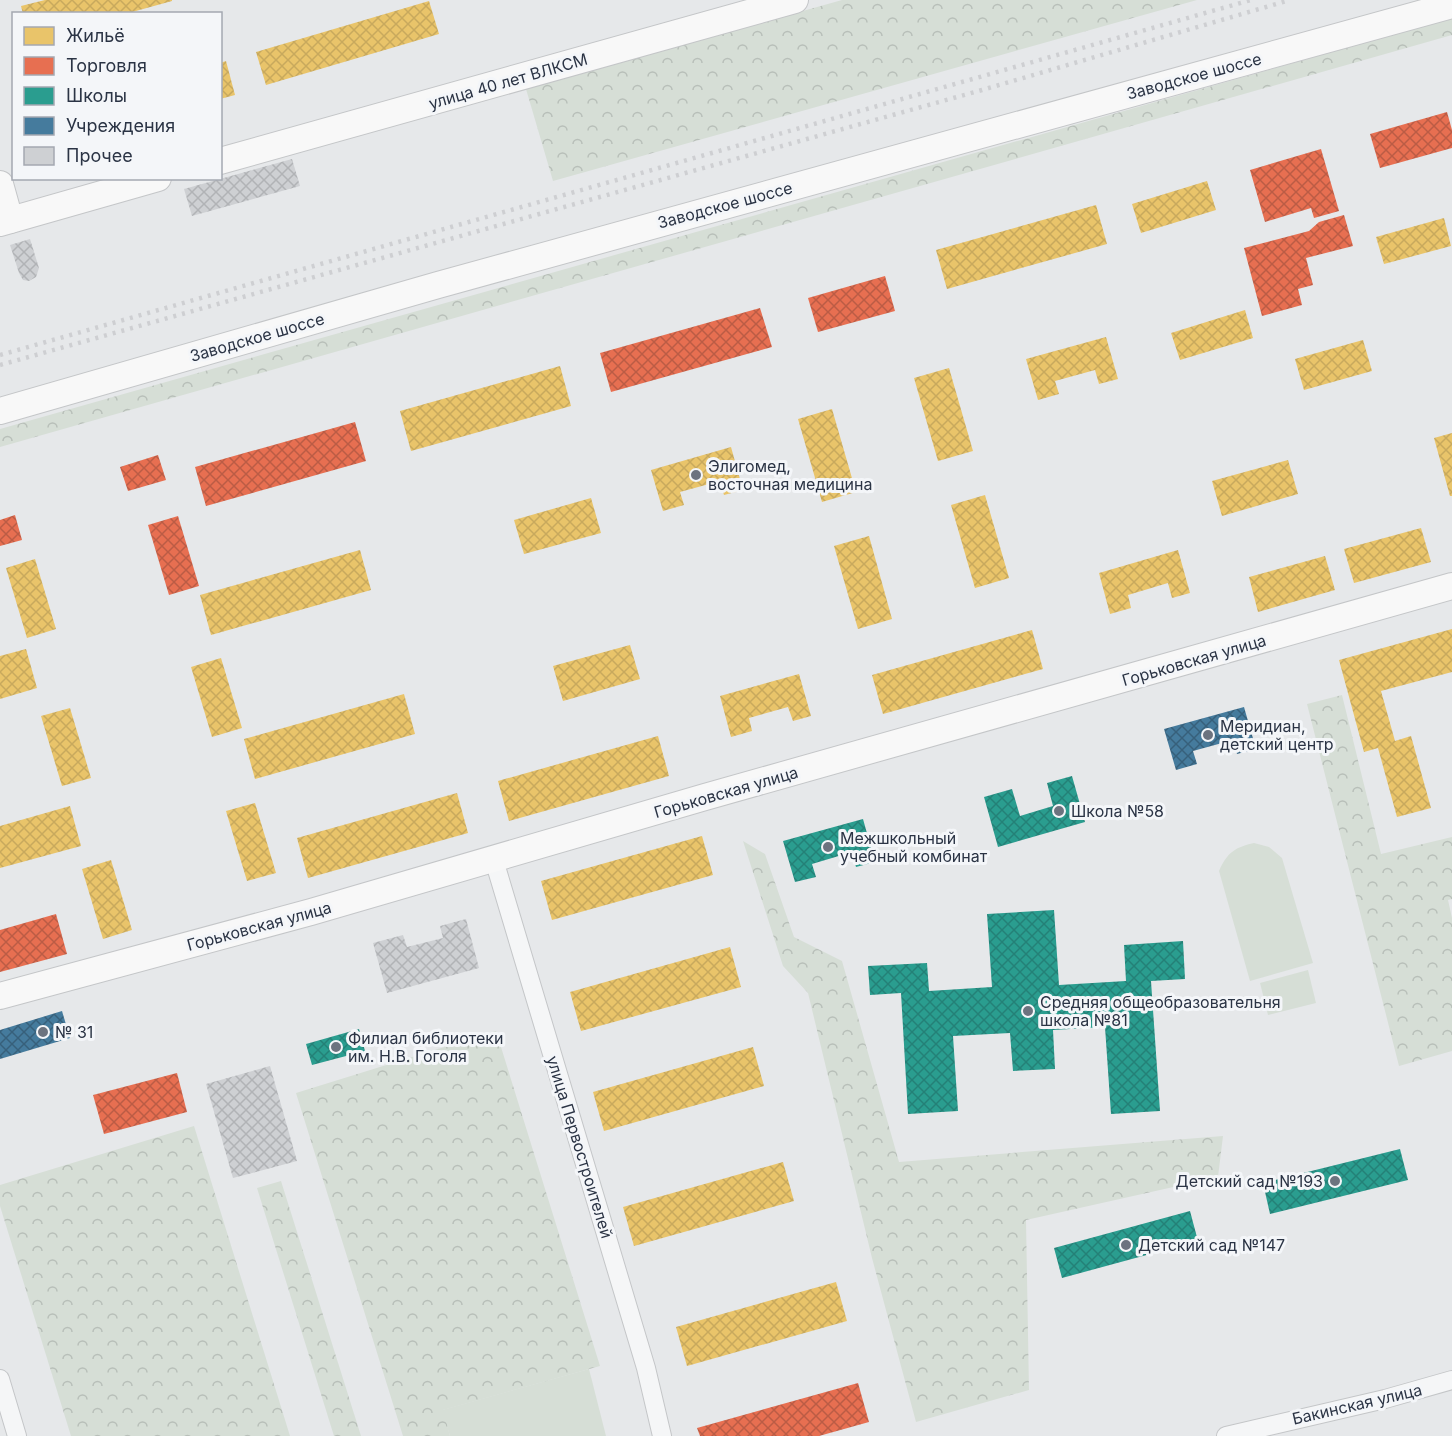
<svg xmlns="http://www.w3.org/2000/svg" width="1452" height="1436" font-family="Inter,sans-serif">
  <defs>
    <pattern id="forest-crowns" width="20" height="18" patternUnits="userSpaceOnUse" patternTransform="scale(1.5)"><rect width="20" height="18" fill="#d6ded6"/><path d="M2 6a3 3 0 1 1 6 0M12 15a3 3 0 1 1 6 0" fill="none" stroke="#b8bfb9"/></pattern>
    <pattern id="homes-cross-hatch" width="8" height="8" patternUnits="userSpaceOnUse" patternTransform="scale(1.5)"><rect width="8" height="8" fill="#e9c46a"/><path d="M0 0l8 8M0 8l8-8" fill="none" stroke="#c8a95d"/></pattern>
    <pattern id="shops-cross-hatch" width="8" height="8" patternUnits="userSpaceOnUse" patternTransform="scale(1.5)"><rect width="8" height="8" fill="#e76f51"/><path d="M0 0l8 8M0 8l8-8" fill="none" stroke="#bb5c45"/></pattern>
    <pattern id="schools-cross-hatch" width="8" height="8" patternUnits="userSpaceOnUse" patternTransform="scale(1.5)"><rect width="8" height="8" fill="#2a9d8f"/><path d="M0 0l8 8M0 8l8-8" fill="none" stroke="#248177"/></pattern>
    <pattern id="public-cross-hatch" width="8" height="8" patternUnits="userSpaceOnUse" patternTransform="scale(1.5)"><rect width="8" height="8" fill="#457b9d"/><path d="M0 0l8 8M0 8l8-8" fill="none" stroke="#37607b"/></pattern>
    <pattern id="building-cross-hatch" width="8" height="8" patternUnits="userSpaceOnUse" patternTransform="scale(1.5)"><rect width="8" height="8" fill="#ced0d3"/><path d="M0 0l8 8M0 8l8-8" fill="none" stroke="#b1b3b6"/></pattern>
  </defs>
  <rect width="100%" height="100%" fill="#e6e8ea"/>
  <g fill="#d6ded6">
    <path d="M1254 843 1269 847 1282 858 1313 963 1250 981 1219 871C1227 852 1236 847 1254 843Z"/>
    <polygon points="1308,970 1316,1003 1268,1015 1260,983"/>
    <polygon points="589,1369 606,1436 450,1436 442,1410"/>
  </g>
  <g fill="url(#forest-crowns)">
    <polygon points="842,0 1197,0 553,181 526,89"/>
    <polygon points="1452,18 1452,35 0,447 0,429"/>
    <polygon points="1342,695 1381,854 1452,837 1452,899 1448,900 1452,918 1452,1051 1399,1066 1307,704"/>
    <polygon points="743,841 765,854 794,937 842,961 899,1162 1223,1136 1218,1177 1026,1220 1029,1390 916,1422 872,1258 808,993 783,966"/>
    <polygon points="496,1031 600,1366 443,1410 450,1436 403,1436 296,1093"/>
    <polygon points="194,1126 290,1436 71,1436 0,1206 0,1185"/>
    <polygon points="281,1181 361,1436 334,1436 257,1188"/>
  </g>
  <g fill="url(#homes-cross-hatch)">
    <polygon points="45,0 172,0 172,1 125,14 23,14 21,6"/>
    <polygon points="429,1 439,34 266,85 256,52"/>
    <polygon points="226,61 235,95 220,99 220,63"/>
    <polygon points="1207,181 1216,210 1141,233 1132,204"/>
    <polygon points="1096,205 1107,244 947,289 936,250"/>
    <polygon points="1444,218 1451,246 1384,264 1376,237"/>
    <polygon points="1245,310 1253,338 1180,360 1171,333"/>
    <polygon points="1106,337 1118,379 1099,384 1095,370 1055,381 1059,394 1038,400 1026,359"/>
    <polygon points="1363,340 1372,371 1304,390 1295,359"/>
    <polygon points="560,366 571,406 411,451 400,411"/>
    <polygon points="949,368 973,451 938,461 914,378"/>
    <polygon points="832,409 856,492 822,502 798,419"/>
    <polygon points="1452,433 1452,496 1450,496 1434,438"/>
    <polygon points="731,447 743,490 724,495 720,481 680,492 684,505 663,511 651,470"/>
    <polygon points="1288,460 1298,494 1222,516 1212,481"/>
    <polygon points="985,495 1009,578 975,588 951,505"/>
    <polygon points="591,498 601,533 524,554 514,520"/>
    <polygon points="1421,528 1431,562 1354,583 1344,549"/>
    <polygon points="869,536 892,619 858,629 834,546"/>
    <polygon points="360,550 371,590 211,635 200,595"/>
    <polygon points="1178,550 1190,593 1172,598 1168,583 1128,595 1131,608 1110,614 1099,573"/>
    <polygon points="1325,556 1335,590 1258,612 1249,577"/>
    <polygon points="35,559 56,629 27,638 6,568"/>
    <polygon points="1452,629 1452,672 1381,691 1395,741 1411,736 1431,808 1397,817 1378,748 1364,752 1339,660"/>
    <polygon points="1032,630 1043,669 883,714 872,675"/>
    <polygon points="630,645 640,679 563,701 553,666"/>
    <polygon points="26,649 37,688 0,699 0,656"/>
    <polygon points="221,658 242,728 212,737 191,667"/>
    <polygon points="799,674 811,716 793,721 788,707 749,718 752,731 731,737 720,696"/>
    <polygon points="404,694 415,734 255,779 244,739"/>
    <polygon points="70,708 91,778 62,786 41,716"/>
    <polygon points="658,736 669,776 509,821 498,781"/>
    <polygon points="457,793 468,833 308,878 297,838"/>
    <polygon points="255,803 276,873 247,881 226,811"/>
    <polygon points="70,806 81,846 0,868 0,826"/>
    <polygon points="702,836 713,875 552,920 541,881"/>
    <polygon points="111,860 132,930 103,939 82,869"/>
    <polygon points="730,947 741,987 581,1031 570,992"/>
    <polygon points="753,1047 764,1086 604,1131 593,1092"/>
    <polygon points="783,1162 794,1201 634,1246 623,1207"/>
    <polygon points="836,1282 847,1321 687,1366 676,1327"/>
  </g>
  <g fill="url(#shops-cross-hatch)">
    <polygon points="1447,112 1452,130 1452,148 1380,168 1370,134"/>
    <polygon points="1321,149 1339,211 1314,218 1311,208 1265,222 1250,170"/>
    <polygon points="1344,215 1353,246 1306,258 1313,285 1298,289 1302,305 1262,316 1244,248 1309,231 1319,222"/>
    <polygon points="885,276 895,311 818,332 808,298"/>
    <polygon points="760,308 772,347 611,392 600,353"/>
    <polygon points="355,422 366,461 206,506 195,467"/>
    <polygon points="158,455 166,480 128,491 120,467"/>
    <polygon points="15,515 22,540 0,546 0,520"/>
    <polygon points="178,516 199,586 169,595 148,525"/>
    <polygon points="56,914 67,954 0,972 0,930"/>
    <polygon points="177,1073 187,1112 104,1134 93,1095"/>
    <polygon points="858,1383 869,1422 819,1436 700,1436 697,1428"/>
  </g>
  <g fill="url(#schools-cross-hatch)">
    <polygon points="1072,776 1085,822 998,847 984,797 1012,789 1020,816 1053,806 1047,783"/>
    <polygon points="863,819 875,862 856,867 852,852 812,864 816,877 795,882 783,841"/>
    <polygon points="1054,910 1059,985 1126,981 1124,945 1183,941 1185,979 1151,981 1160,1111 1111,1114 1105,1027 1053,1030 1055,1069 1013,1071 1010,1033 953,1036 958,1111 908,1114 901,993 870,995 868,966 927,963 929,991 992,987 987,914"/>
    <polygon points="359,1029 365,1051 312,1065 306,1044"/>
    <polygon points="1400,1149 1408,1180 1270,1214 1263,1183"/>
    <polygon points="1190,1211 1198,1241 1062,1278 1054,1248"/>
  </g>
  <g fill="url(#public-cross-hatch)">
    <polygon points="1244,707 1256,749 1237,754 1233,740 1193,751 1197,764 1176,770 1164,729"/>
    <polygon points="62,1011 70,1038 0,1059 0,1030"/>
  </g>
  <g fill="url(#building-cross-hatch)">
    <polygon points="292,159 300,186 192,216 184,189"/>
    <polygon points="30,239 39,268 36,277 29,281 23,280 19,273 10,245"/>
    <polygon points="466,919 479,968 387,993 373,943 403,935 407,947 443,938 440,926"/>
    <polygon points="270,1066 297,1161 233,1178 206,1084"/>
  </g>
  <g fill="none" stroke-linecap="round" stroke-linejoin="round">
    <defs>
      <g id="street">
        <polyline points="494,860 646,1368 662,1436"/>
        <polyline points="0,1379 17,1436"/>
        <polyline points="1226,1436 1385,1399 1452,1380"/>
      </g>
      <g id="secondary">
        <polyline points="220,161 795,0"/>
        <polyline points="0,184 10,220"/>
        <polyline points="0,223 158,178"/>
        <polyline points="0,411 438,285 1452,5"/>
        <polyline points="0,996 311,912 705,797 1452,586"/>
      </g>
    </defs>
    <use href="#street" stroke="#c4c6c8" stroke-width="20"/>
    <use href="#secondary" stroke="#c4c6c8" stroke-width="28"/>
    <use href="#street" stroke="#f5f6f7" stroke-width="18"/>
    <use href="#secondary" stroke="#f8f8f8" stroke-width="26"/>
    <g stroke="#cecfd2" stroke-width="4.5" stroke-dasharray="3 6" stroke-linecap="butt">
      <polyline points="0,355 1251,0"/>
      <polyline points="0,365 982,90 1290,0"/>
    </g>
  </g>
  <g fill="#6c737f" stroke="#f4f6f9" stroke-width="2">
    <circle cx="696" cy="475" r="6"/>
    <circle cx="1208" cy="735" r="6"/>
    <circle cx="1059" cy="811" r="6"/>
    <circle cx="828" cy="847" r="6"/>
    <circle cx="1028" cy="1011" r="6"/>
    <circle cx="43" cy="1032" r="6"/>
    <circle cx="336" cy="1047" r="6"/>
    <circle cx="1335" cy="1181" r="6"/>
    <circle cx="1126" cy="1245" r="6"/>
  </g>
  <g text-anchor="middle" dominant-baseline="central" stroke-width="6" stroke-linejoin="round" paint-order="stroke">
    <g font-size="16" fill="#2b3445" stroke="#f4f6f9">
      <text transform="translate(1194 76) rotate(-15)">Заводское шоссе</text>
      <text transform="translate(508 81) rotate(-16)">улица 40 лет ВЛКСМ</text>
      <text transform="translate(725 205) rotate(-15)">Заводское шоссе</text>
      <text transform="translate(257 337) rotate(-16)">Заводское шоссе</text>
      <text transform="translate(1194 660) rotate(-16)">Горьковская улица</text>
      <text transform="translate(726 792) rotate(-16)">Горьковская улица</text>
      <text transform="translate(259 926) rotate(-15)">Горьковская улица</text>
      <text transform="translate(580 1147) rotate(73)">улица Первостроителей</text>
      <text transform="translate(1357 1404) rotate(-13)">Бакинская улица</text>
    </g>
    <g font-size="16" fill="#2b3445" stroke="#f4f6f9" text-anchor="start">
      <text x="708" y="466">Элигомед,<tspan x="708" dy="18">восточная медицина</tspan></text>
      <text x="1220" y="726">Меридиан,<tspan x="1220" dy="18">детский центр</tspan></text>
      <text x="1071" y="811">Школа №58</text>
      <text x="840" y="838">Межшкольный<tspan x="840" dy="18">учебный комбинат</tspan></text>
      <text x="1040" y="1002">Средняя общеобразовательня<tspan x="1040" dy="18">школа №81</tspan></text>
      <text x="55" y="1032">№ 31</text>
      <text x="348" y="1038">Филиал библиотеки<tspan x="348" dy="18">им. Н.В. Гоголя</tspan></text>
      <text x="1323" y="1181" text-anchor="end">Детский сад №193</text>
      <text x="1138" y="1245">Детский сад №147</text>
    </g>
  </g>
  <rect x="12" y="12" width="210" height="168" fill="#f4f6f9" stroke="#a4a8b1" stroke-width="1.5"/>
  <rect x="24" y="27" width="30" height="18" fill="#e9c46a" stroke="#a4a8b1" stroke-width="1.5"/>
  <text x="66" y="42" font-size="18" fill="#2b3445">Жильё</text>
  <rect x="24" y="57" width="30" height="18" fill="#e76f51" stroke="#a4a8b1" stroke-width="1.5"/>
  <text x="66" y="72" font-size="18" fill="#2b3445">Торговля</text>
  <rect x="24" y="87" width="30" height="18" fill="#2a9d8f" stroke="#a4a8b1" stroke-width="1.5"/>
  <text x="66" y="102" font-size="18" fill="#2b3445">Школы</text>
  <rect x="24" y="117" width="30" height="18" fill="#457b9d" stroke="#a4a8b1" stroke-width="1.5"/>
  <text x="66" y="132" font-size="18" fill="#2b3445">Учреждения</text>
  <rect x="24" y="147" width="30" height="18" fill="#ced0d3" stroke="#a4a8b1" stroke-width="1.5"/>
  <text x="66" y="162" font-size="18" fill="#2b3445">Прочее</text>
</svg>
